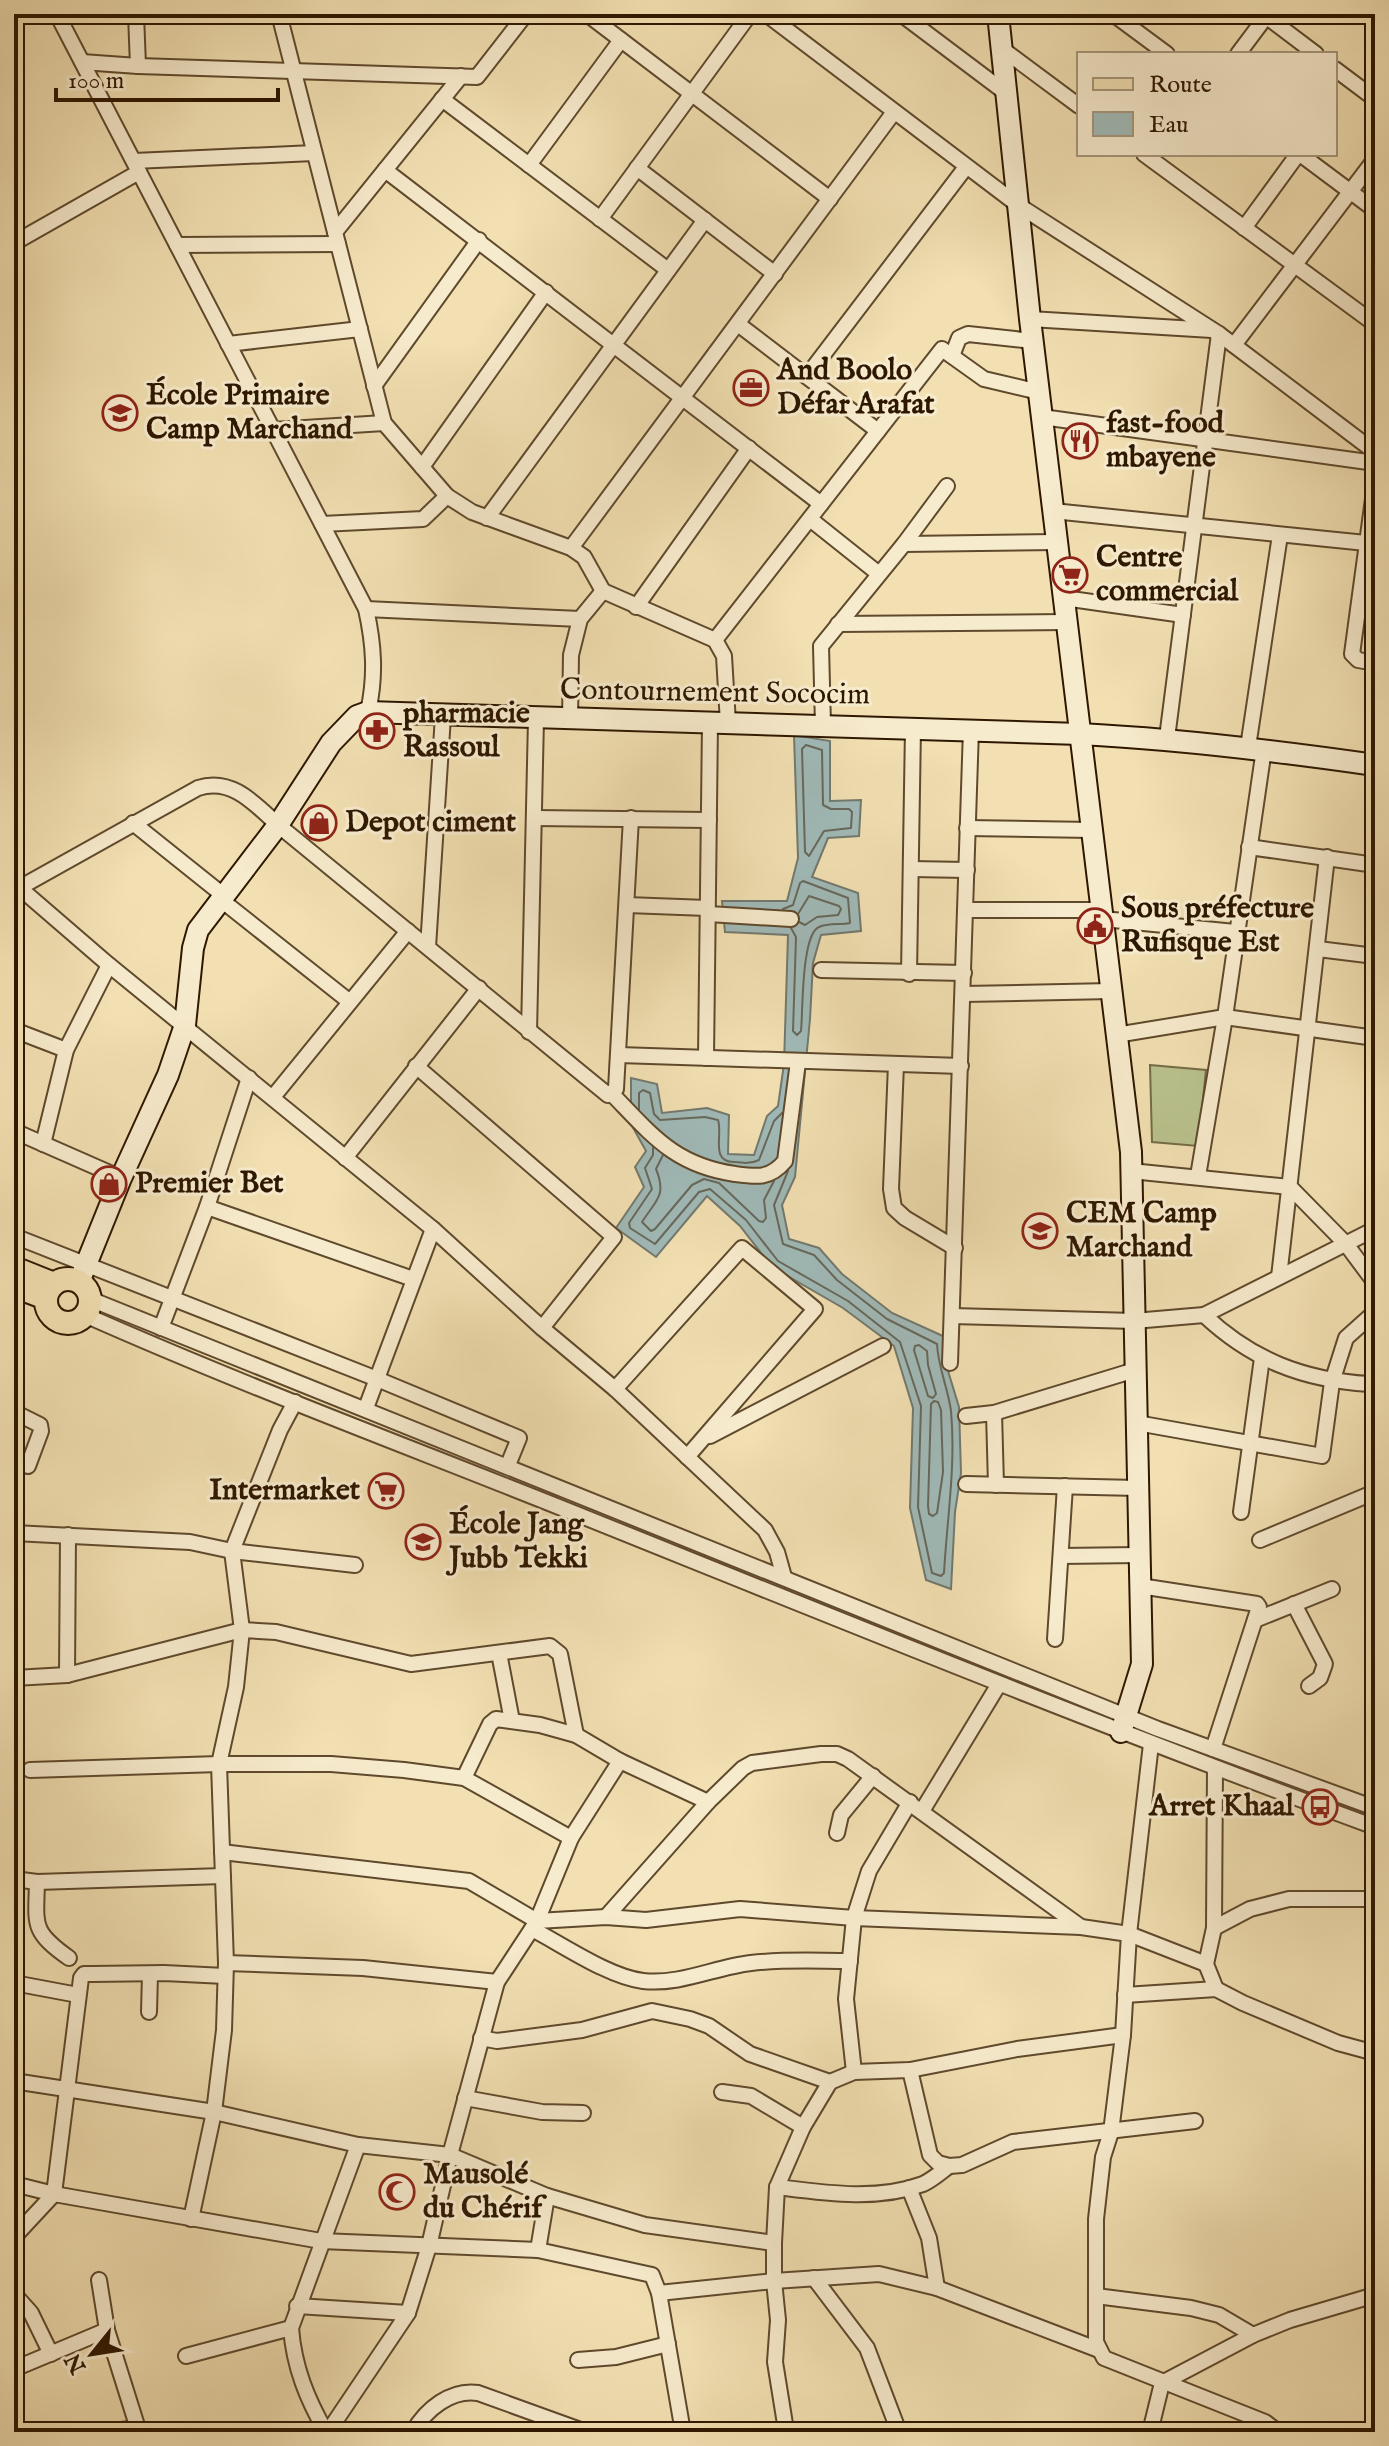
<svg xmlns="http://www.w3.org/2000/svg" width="1389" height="2446" font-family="'IM FELL English',serif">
  <rect width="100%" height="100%" fill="#f2e0b2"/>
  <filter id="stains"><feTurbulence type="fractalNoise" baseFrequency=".0025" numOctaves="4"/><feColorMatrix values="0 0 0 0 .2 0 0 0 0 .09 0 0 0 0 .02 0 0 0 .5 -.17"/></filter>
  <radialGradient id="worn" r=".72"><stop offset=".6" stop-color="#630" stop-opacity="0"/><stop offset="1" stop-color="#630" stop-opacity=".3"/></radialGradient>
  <polygon fill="#b9c28d" stroke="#746c46" stroke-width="2" points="1150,1065 1206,1070 1198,1146 1152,1142"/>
  <polygon fill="#a0bab8" stroke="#72796e" stroke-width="2" points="794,735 830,741 830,801 861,800 859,836 828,838 812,877 858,893 861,931 821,935 813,963 810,1019 795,1177 782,1205 789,1239 819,1248 842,1274 892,1313 945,1337 945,1361 959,1407 961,1473 955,1512 951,1589 926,1580 910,1508 913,1408 894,1346 843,1308 772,1267 740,1226 707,1196 656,1257 616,1228 644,1187 635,1167 646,1151 631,1124 631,1078 657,1084 662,1113 707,1108 729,1115 728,1154 754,1155 767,1116 778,1106 784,1064 788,935 725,932 722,901 787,901 798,858"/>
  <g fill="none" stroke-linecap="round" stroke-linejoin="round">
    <g stroke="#67685c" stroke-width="2">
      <polygon points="806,745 822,750 823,805 831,809 849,809 852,812 851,828 824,831 809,856 805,852 802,749"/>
      <path d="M783 909 793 905 800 883 803 881 848 898 850 923C841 925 828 923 819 927 801 935 803 1013 801 1031L797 1035 793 1031 796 937 791 928"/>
      <polyline points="798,914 809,896 839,906 841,909 838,915 817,917 805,925 799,922"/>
      <path d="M639 1109V1093L643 1090 650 1093 654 1114 660 1120 705 1117 718 1120C723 1135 710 1162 734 1162 743 1163 751 1164 759 1160L774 1121 782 1113"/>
      <path d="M653 1147V1155L645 1168 652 1189 629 1223 630 1228 655 1244 699 1192 710 1189 746 1220 778 1261 848 1301 900 1342 921 1406 918 1507 932 1573 941 1576 944 1573C947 1519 956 1465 951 1411 948 1388 938 1367 937 1344L887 1319 837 1280 814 1255 783 1244 774 1205 788 1171"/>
      <path d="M663 1155 656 1169C667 1196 656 1200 642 1222L651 1231 655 1229 692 1185 704 1179 719 1183 759 1221 763 1222 766 1218 764 1200 774 1181"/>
      <polygon points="919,1345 927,1351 928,1365 936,1394 933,1398 928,1396 914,1350 915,1346"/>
      <polygon points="934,1401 938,1402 941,1410 943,1472 937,1513 933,1516 929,1514 928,1506 931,1404"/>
    </g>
    <defs>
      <g id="street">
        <path d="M57 14 366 609C374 645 376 676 368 712"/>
        <polyline points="136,14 138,66"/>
        <polyline points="279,14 384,423 447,496 472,512 571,548 584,557 603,591 715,640 724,656 728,723"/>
        <polyline points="587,14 830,199"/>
        <polyline points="766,14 1018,205 1219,334 1375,452"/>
        <polyline points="901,14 1006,93"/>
        <polyline points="1113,14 1167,54"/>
        <polyline points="1263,14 1316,54"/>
        <polyline points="14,16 18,14"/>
        <polyline points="1001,48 1079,106"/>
        <polyline points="1238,54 1268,14"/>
        <polyline points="82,62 138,66 477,77 526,14"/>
        <polyline points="1335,69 1375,99"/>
        <polyline points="442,99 668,270"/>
        <polyline points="1144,154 1375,324"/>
        <polyline points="1300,154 1375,210"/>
        <polyline points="134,161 314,153"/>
        <polyline points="529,165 621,40"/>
        <polyline points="637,168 775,274"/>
        <polyline points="385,170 821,504"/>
        <polyline points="600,219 750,14"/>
        <polyline points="1244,228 1298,154"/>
        <polyline points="335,232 461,76"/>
        <polyline points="14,243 139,172"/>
        <polyline points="177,245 338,244"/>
        <polyline points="1030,319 1212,330"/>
        <polyline points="738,324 878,431"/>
        <polyline points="228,344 360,329"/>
        <polyline points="1234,345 1375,159"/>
        <polyline points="952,356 959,338 968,334 1033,341"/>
        <polyline points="807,376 966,167"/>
        <polyline points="374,386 479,240"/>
        <polyline points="1042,417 1375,463"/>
        <polyline points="273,430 384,423"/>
        <polyline points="422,467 546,292"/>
        <polyline points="1375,484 1352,654 1358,660 1375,663"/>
        <polyline points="1053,511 1366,543"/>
        <polyline points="487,518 705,220"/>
        <polyline points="810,519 879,574"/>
        <polyline points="322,524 423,519 447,496"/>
        <polyline points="904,544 1057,542"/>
        <polyline points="571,548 894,112"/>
        <polyline points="1064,598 1183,615"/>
        <polyline points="636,607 749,448"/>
        <polyline points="366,609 580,619"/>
        <polyline points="838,624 1067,622"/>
        <polyline points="715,640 942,349 984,379 1039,392"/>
        <polyline points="570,719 571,655 580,619 603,591"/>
        <polyline points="823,725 821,646 904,544 947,486"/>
        <polyline points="1167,738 1219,334"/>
        <polyline points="1248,747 1280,535"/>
        <polyline points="534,818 709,820"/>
        <polyline points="133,823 223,895"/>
        <polyline points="967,828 1092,830"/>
        <polyline points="1249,847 1375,865"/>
        <polyline points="911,869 967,870"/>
        <polyline points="14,883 109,965 433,1229 542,1328 615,1389 765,1530 777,1552 784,1577"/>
        <path d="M19 888 198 788C232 777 255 804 278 825L608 1095 616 1089 631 818"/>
        <polyline points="220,899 350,1002"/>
        <polyline points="627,905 707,908"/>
        <polyline points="966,910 1102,910"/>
        <polyline points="708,914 791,919"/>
        <polyline points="1103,919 1235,932"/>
        <polyline points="428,947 443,716"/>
        <polyline points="1318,949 1375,956"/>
        <polyline points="821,970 964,973"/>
        <polyline points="909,974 913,728"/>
        <polyline points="964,994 1111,991"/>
        <polyline points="14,1030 66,1050"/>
        <polyline points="529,1032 536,719"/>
        <polyline points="1116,1035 1225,1017 1375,1038"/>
        <polyline points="619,1055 961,1066"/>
        <polyline points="706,1058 710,723"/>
        <polyline points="896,1064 891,1189 894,1208 905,1218 955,1248"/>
        <polyline points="416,1066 614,1237 542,1328"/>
        <path d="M612 1094C652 1135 674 1165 735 1174 757 1177 770 1179 785 1161L798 1062"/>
        <polyline points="273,1097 408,931"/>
        <polyline points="14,1131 121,1178"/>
        <polyline points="43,1144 66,1050 109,965"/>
        <polyline points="345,1158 479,988"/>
        <polyline points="1131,1171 1290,1187 1346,1244 1375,1283"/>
        <polyline points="1198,1176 1225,1017 1264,749"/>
        <polyline points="207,1207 413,1279"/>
        <polyline points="14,1236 377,1379 519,1438 508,1465"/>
        <polyline points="1279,1277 1327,857"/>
        <polyline points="90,1299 1158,1729 1375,1808"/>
        <path d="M85 1315C243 1385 404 1445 564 1509 833 1617 1102 1727 1375 1827"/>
        <path d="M1204 1315C1252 1360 1303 1380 1369 1384L1375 1392"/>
        <polyline points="952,1316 1134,1321 1204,1315 1375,1229"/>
        <polyline points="161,1328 207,1207 249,1078"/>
        <polyline points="950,1363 971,729"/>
        <polyline points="615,1389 742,1248 815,1309 687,1457"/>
        <polyline points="366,1408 433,1229"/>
        <polyline points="14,1412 40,1425 41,1431 28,1466"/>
        <polyline points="994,1413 996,1485"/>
        <polyline points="966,1416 994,1413 1135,1370"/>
        <polyline points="1137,1423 1322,1456 1332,1382 1346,1338 1375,1312"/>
        <polyline points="710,1436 883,1346"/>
        <polyline points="966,1484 1138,1488"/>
        <polyline points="1241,1512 1262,1358"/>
        <polyline points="14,1533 190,1542 232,1551 355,1565"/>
        <polyline points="1260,1540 1375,1492"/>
        <polyline points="1061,1556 1139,1555"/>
        <polyline points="1140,1586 1257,1604 1259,1607 1213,1749"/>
        <polyline points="1294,1604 1325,1664 1320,1678 1309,1686"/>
        <polyline points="1255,1620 1332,1589"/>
        <polyline points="1055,1639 1065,1486"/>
        <polyline points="499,1653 512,1721"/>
        <polyline points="67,1675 68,1535"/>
        <polyline points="14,1678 67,1675 242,1630 276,1632 411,1664 550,1646 560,1654 576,1735"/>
        <polyline points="1151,1744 1129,1934 1123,2035 1111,2132 1103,2157 1096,2219 1096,2342 1104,2358 1265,2422 1278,2432"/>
        <polyline points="1215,1768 1214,1928 1206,1964 1216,1989"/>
        <polyline points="30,1770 219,1764 331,1764 404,1770 464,1778 571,1838"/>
        <polyline points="464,1778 490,1724 496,1719 540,1725 576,1735 620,1761 708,1802"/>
        <polyline points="922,1811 999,1684"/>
        <polyline points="837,1833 841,1815 873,1776"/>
        <polyline points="222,1852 469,1881 537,1921 606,1917 646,1920 740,1909 854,1918 1081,1927 1129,1934 1206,1964"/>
        <polyline points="14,1879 37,1882 223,1876"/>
        <path d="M37 1882C36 1925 31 1931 69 1958"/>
        <polyline points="606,1917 708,1802 743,1768 752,1763 821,1754 837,1754 848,1759 1081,1927"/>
        <polyline points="1214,1928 1250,1909 1289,1899 1375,1899"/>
        <path d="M532 1929C563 1945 609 1977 643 1981 681 1985 715 1967 751 1963 784 1959 817 1961 850 1961"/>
        <polyline points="226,1963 363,1968 497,1982"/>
        <polyline points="14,1983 78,1995"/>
        <polyline points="1125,1995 1216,1989 1243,2003 1338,2043 1375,2053"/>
        <polyline points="149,2012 150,1974"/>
        <polyline points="481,2038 497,2041 582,2030 652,2011 690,2019 709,2026 750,2054 830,2082"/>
        <polyline points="910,2070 930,2155 938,2163 949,2166 962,2165 1013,2142 1195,2121"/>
        <polyline points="854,2072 846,1999 854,1918 869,1871 910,1802"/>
        <polyline points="14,2081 214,2112 358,2145 450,2155 547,2196 645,2225 774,2243"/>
        <polyline points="722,2092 751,2096 803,2127"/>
        <polyline points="465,2098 542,2112 583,2113"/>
        <polyline points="14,2184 54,2194 321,2241 538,2250 652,2275 659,2293 683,2432"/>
        <path d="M777 2187C825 2193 877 2201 923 2184 932 2180 941 2172 949 2166"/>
        <polyline points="909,2188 929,2238 937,2288"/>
        <polyline points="191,2219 214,2112 224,2030 226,1963 219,1764 236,1687 242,1630 232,1551 280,1430 295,1402"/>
        <polyline points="14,2237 54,2194 81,1978 84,1974 92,1974 164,1973 225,1976"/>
        <polyline points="538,2250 547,2196"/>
        <polyline points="814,2278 867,2348 899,2432"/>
        <polyline points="99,2280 107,2330 139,2432"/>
        <polyline points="659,2293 774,2281 879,2274 937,2288 1099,2350"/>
        <polyline points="14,2294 31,2313 51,2354"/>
        <polyline points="1096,2296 1191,2308 1219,2315 1253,2335"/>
        <polyline points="297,2306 408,2313"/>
        <polyline points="186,2356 291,2328"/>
        <polyline points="578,2360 616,2357 668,2344"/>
        <polyline points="14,2369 107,2330"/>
        <polyline points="105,2432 138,2428"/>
        <path d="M326 2432C307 2399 294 2367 291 2328L358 2145"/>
        <polyline points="328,2432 408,2313 429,2246 450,2155 497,1982 537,1921 571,1838 620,1761"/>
        <path d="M413 2432C426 2409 451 2389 478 2393L586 2432"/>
        <polyline points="783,2432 785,2424 775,2362 778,2320 774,2281 774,2243 777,2187 803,2127 830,2082 854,2072 910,2070 1017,2049 1123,2035"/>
        <polyline points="1150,2432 1162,2383 1253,2335 1290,2320 1375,2295"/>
      </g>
      <g id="secondary">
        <polyline points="998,14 1030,319 1131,1152 1142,1664 1121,1732"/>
        <path d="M79 1282 121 1178 168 1075 185 1025 193 948 198 930 278 825 331 743 357 716 368 712 1080 734C1180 739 1277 751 1375 765"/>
      </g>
      <g id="primary">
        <polyline points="14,1268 54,1284"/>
        <circle cx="68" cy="1301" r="22"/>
        <polyline points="14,1286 46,1298"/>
      </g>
    </defs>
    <use href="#street" stroke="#5f492c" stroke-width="18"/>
    <use href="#secondary" stroke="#2e1700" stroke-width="24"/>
    <use href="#primary" stroke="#2e1700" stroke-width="26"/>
    <use href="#street" stroke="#f7ebcd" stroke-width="14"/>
    <use href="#secondary" stroke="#f7ebcd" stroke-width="20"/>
    <use href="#primary" stroke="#f2e0b2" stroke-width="22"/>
  </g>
  <defs>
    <symbol id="office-ring" viewBox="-11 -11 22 22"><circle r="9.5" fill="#f7ebcd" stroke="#8f2418" stroke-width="1.5"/><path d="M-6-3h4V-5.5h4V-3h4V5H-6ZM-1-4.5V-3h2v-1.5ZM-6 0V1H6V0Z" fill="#8f2418"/></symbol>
    <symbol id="school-ring" viewBox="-11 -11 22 22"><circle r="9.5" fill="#f7ebcd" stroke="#8f2418" stroke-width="1.5"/><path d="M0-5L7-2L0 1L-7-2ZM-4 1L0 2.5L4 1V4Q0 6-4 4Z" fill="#8f2418"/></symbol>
    <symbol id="restaurant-ring" viewBox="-11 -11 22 22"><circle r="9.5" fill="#f7ebcd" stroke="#8f2418" stroke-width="1.5"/><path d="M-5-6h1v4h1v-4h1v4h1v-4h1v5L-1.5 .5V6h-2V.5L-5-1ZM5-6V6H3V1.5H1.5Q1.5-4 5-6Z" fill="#8f2418"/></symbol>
    <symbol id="supermarket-ring" viewBox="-11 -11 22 22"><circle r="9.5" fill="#f7ebcd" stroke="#8f2418" stroke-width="1.5"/><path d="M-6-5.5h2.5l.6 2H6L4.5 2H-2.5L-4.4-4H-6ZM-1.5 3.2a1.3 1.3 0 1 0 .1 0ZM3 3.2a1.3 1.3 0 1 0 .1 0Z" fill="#8f2418"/></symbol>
    <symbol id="pharmacy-ring" viewBox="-11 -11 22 22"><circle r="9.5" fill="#f7ebcd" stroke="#8f2418" stroke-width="1.5"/><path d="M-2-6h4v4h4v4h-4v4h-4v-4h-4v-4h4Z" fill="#8f2418"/></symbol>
    <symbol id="shop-ring" viewBox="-11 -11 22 22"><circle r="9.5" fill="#f7ebcd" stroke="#8f2418" stroke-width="1.5"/><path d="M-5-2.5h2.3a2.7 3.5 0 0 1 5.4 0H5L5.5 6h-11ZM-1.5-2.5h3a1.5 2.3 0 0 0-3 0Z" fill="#8f2418"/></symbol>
    <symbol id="civic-ring" viewBox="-11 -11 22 22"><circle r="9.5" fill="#f7ebcd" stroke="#8f2418" stroke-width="1.5"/><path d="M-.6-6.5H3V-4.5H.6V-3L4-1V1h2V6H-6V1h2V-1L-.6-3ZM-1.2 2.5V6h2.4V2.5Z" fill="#8f2418"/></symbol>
    <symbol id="bus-ring" viewBox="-11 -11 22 22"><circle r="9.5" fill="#f7ebcd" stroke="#8f2418" stroke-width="1.5"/><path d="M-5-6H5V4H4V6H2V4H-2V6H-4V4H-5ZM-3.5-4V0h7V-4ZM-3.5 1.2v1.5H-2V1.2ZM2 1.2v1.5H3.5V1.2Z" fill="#8f2418"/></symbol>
    <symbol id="mosque-ring" viewBox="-11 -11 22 22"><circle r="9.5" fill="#f7ebcd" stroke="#8f2418" stroke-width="1.5"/><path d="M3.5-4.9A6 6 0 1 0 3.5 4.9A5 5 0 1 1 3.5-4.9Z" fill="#8f2418"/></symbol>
  </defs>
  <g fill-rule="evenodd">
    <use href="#office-ring" x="731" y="368" width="40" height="40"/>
    <use href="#school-ring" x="100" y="393" width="40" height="40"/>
    <use href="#restaurant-ring" x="1060" y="421" width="40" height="40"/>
    <use href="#supermarket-ring" x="1050" y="555" width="40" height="40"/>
    <use href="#pharmacy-ring" x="357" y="711" width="40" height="40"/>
    <use href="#shop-ring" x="299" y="803" width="40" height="40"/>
    <use href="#civic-ring" x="1075" y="906" width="40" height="40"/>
    <use href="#shop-ring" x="89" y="1164" width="40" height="40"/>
    <use href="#school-ring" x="1020" y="1211" width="40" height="40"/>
    <use href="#supermarket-ring" x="366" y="1471" width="40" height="40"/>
    <use href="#school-ring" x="403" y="1522" width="40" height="40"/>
    <use href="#bus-ring" x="1300" y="1787" width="40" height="40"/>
    <use href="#mosque-ring" x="377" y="2172" width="40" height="40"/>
  </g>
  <g text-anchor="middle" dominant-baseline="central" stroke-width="6" stroke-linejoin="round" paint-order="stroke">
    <g font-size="30" font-weight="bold" fill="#2e1700" stroke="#f7ebcd" text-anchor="start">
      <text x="777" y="371">And Boolo<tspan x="777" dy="34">Défar Arafat</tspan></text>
      <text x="146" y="396">École Primaire<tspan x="146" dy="34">Camp Marchand</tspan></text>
      <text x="1106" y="424">fast-food<tspan x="1106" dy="34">mbayene</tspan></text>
      <text x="1096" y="558">Centre<tspan x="1096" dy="34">commercial</tspan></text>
      <text x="403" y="714">pharmacie<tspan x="403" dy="34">Rassoul</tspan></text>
      <text x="345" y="823">Depot ciment</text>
      <text x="1121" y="909">Sous préfecture<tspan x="1121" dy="34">Rufisque Est</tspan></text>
      <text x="135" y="1184">Premier Bet</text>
      <text x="1066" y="1214">CEM Camp<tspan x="1066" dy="34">Marchand</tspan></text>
      <text x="360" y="1491" text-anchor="end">Intermarket</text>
      <text x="449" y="1525">École Jang<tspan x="449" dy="34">Jubb Tekki</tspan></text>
      <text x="1294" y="1807" text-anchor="end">Arret Khaal</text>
      <text x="423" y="2175">Mausolé<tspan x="423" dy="34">du Chérif</tspan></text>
    </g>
    <g font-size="30" fill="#2e1700" stroke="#f7ebcd">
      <text transform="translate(715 693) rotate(1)">Contournement Sococim</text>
    </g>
  </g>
  <rect width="1389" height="2446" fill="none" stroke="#f2e0b2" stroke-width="48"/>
  <rect x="16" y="16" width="1357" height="2414" fill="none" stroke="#2e1700" stroke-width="4"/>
  <rect x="24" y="24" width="1341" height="2398" fill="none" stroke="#2e1700" stroke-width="2"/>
  <rect x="1077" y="52" width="260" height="104" fill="#f7ebcd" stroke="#a7967b" stroke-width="2"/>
  <rect x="1093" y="78" width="40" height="12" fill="#f2e0b2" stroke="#a7967b" stroke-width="2"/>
  <text x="1149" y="92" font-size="24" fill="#2e1700">Route</text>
  <rect x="1093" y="112" width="40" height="24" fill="#a0bab8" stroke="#a7967b" stroke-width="2"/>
  <text x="1149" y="132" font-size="24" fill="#2e1700">Eau</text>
  <g transform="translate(92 2354) rotate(240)" stroke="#f7ebcd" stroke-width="6" paint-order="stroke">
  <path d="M0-6L14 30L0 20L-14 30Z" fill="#2e1700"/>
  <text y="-12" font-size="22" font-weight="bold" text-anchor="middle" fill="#2e1700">N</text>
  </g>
  <path d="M56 88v12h222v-12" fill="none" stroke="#2e1700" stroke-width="4"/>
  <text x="68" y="88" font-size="24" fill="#2e1700" stroke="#f7ebcd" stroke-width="6" paint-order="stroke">100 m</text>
  <rect width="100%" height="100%" filter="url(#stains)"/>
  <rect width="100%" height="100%" fill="url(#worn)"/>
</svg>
